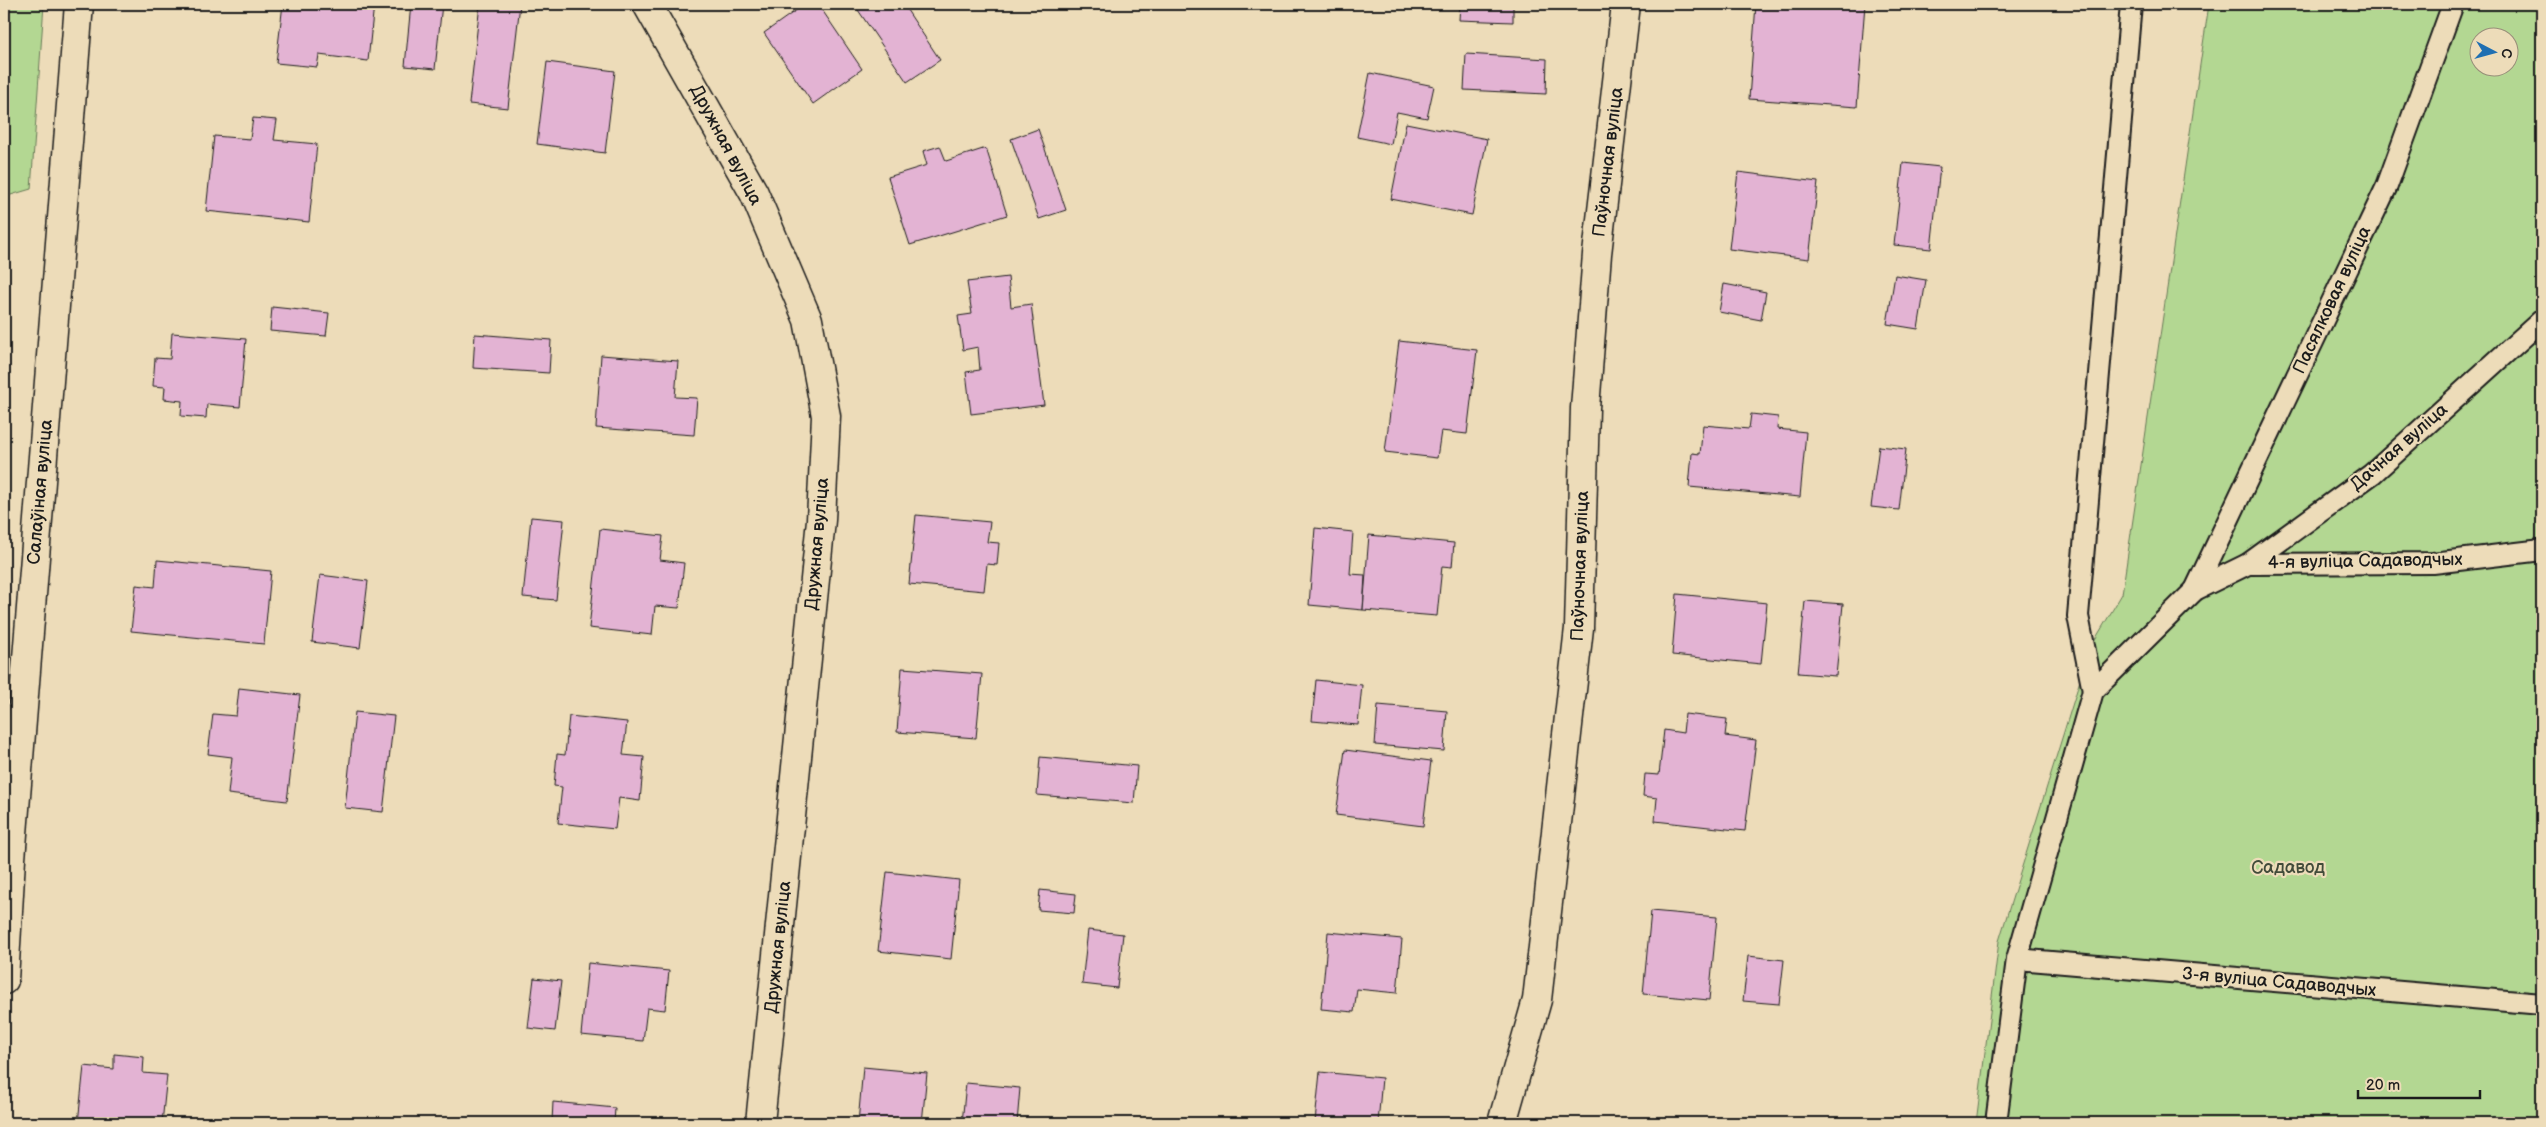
<svg xmlns="http://www.w3.org/2000/svg" width="2546" height="1127" font-family="'Balsamiq Sans',sans-serif">
  <rect width="100%" height="100%" fill="#eddcb9"/>
  <filter id="ink" filterUnits="userSpaceOnUse"><feTurbulence type="fractalNoise" baseFrequency=".02" numOctaves="2"/><feDisplacementMap in="SourceGraphic" scale="10" xChannelSelector="R" yChannelSelector="G"/><feConvolveMatrix kernelMatrix="1 2 1 2 8 2 1 2 1" color-interpolation-filters="sRGB"/></filter>
  <g filter="url(#ink)">
    <g fill="#b3d792" stroke="#687a57" fill-rule="evenodd">
      <polygon points="4,4 44,4 31,189 4,197"/>
      <path d="M2209 4H2542V1123H1976L1999 941 2090 648 2122 594ZM2478 38H2508V68H2478Z"/>
    </g>
    <g fill="#e3b3d3" stroke="#1c1c1c">
      <polygon points="283,4 374,4 368,61 319,55 317,67 276,63"/>
      <polygon points="411,4 442,4 435,69 405,66"/>
      <polygon points="480,4 520,4 508,108 469,104"/>
      <polygon points="805,4 818,4 862,69 813,104 764,33"/>
      <polygon points="860,4 903,4 940,60 907,82 856,7"/>
      <polygon points="1456,4 1513,4 1513,22 1459,20 1460,4"/>
      <polygon points="1756,4 1865,4 1857,107 1749,99"/>
      <polygon points="1466,54 1547,59 1546,94 1464,90"/>
      <polygon points="547,62 615,71 605,153 537,144"/>
      <polygon points="1370,73 1434,86 1427,118 1397,112 1391,144 1357,137"/>
      <polygon points="253,118 277,120 274,140 317,144 309,222 206,211 214,136 250,139"/>
      <polygon points="1406,123 1487,139 1472,215 1391,199"/>
      <polygon points="1038,129 1066,210 1039,219 1011,139"/>
      <polygon points="940,146 946,161 986,148 1007,215 910,245 888,177 927,165 923,151"/>
      <polygon points="1903,163 1940,167 1931,249 1894,245"/>
      <polygon points="1738,172 1818,182 1809,259 1729,249"/>
      <polygon points="1895,275 1926,280 1918,329 1887,324"/>
      <polygon points="1008,277 1011,307 1031,304 1044,405 971,414 966,372 980,370 978,347 963,350 958,316 972,314 967,282"/>
      <polygon points="1724,284 1766,292 1761,320 1719,312"/>
      <polygon points="272,307 329,313 326,336 270,331"/>
      <polygon points="172,333 246,339 240,407 207,404 206,418 181,416 182,401 164,399 165,387 153,386 155,358 170,359"/>
      <polygon points="475,334 551,340 549,373 473,368"/>
      <polygon points="1399,341 1477,350 1467,434 1441,431 1437,458 1385,452"/>
      <polygon points="601,355 678,361 675,397 697,398 694,435 596,428"/>
      <polygon points="1751,414 1778,417 1777,429 1806,432 1800,497 1689,487 1692,453 1700,454 1703,425 1749,429"/>
      <polygon points="1879,446 1906,449 1899,510 1871,507"/>
      <polygon points="916,515 990,522 987,542 999,543 997,565 987,564 984,591 909,584"/>
      <polygon points="531,517 564,520 556,600 523,597"/>
      <polygon points="1315,528 1353,532 1350,574 1365,575 1363,610 1309,605"/>
      <polygon points="600,529 663,536 660,560 684,563 679,608 655,606 652,635 589,628"/>
      <polygon points="1369,535 1454,543 1452,567 1442,566 1437,616 1363,610"/>
      <polygon points="157,560 271,571 264,644 131,631 136,585 155,587"/>
      <polygon points="320,575 368,581 360,648 312,642"/>
      <polygon points="1677,594 1767,603 1761,664 1672,655"/>
      <polygon points="1805,601 1843,604 1836,676 1798,673"/>
      <polygon points="902,668 982,674 976,738 897,732"/>
      <polygon points="1316,680 1362,685 1358,725 1312,721"/>
      <polygon points="239,688 300,695 287,801 228,794 232,757 208,754 213,714 236,716"/>
      <polygon points="1378,705 1447,711 1444,751 1375,745"/>
      <polygon points="355,712 394,716 383,812 345,808"/>
      <polygon points="1685,714 1727,719 1725,736 1756,740 1745,831 1655,821 1657,798 1643,796 1645,774 1659,775 1664,730 1683,733"/>
      <polygon points="569,716 627,722 623,755 644,757 640,801 619,798 615,829 558,823 562,787 554,786 557,754 565,755"/>
      <polygon points="1345,750 1431,761 1423,826 1336,815"/>
      <polygon points="1040,757 1137,766 1134,803 1037,795"/>
      <polygon points="887,872 959,880 951,959 878,951"/>
      <polygon points="1040,890 1076,894 1074,913 1038,910"/>
      <polygon points="1651,911 1717,917 1709,1000 1643,994"/>
      <polygon points="1088,930 1123,934 1117,988 1082,984"/>
      <polygon points="1328,932 1402,939 1397,993 1357,989 1354,1012 1321,1009"/>
      <polygon points="1748,956 1784,960 1779,1004 1743,1001"/>
      <polygon points="588,963 669,971 665,1010 647,1008 643,1041 581,1035"/>
      <polygon points="534,978 561,981 555,1031 528,1028"/>
      <polygon points="114,1054 144,1057 143,1073 167,1075 162,1123 78,1123 84,1066 114,1069"/>
      <polygon points="863,1067 927,1073 922,1123 858,1123"/>
      <polygon points="1320,1072 1382,1078 1378,1123 1315,1122"/>
      <polygon points="966,1083 1020,1088 1017,1123 962,1123"/>
      <polygon points="553,1102 615,1108 614,1123 529,1123 529,1120 552,1122"/>
    </g>
    <g fill="none" stroke-linecap="round" stroke-linejoin="round">
      <defs>
        <g id="service">
          <polyline points="2248,564 2433,563 2542,550"/>
          <polyline points="2195,590 2387,186 2453,4"/>
          <polyline points="2093,691 2078,616 2131,4"/>
          <polyline points="2017,959 2542,1004"/>
          <polyline points="1996,1123 2017,959 2093,691 2195,590 2248,564 2372,474 2542,320"/>
        </g>
        <g id="minor">
          <polyline points="647,4 754,193 808,320 826,416 821,520 760,1123"/>
          <polyline points="4,980 11,859 79,4"/>
          <polyline points="1502,1123 1537,1000 1579,628 1585,408 1597,254 1626,4"/>
        </g>
      </defs>
      <use href="#service" stroke="#1c1c1c" stroke-width="24"/>
      <use href="#minor" stroke="#1c1c1c" stroke-width="31"/>
      <use href="#service" stroke="#eddcb9" stroke-width="20"/>
      <use href="#minor" stroke="#eddcb9" stroke-width="28"/>
    </g>
  </g>
  <g text-anchor="middle" dominant-baseline="central" stroke-width="4.5" stroke-linejoin="round" paint-order="stroke">
    <g font-size="18" fill="#1c1c1c" stroke="#eddcb9">
      <text transform="translate(726 145) rotate(62)">Дружная вуліца</text>
      <text transform="translate(1608 162) rotate(-83)">Паўночная вуліца</text>
      <text transform="translate(2332 300) rotate(-65)">Пасялковая вуліца</text>
      <text transform="translate(2399 447) rotate(-41)">Дачная вуліца</text>
      <text transform="translate(40 492) rotate(-85)">Салаўіная вуліца</text>
      <text transform="translate(817 544) rotate(-85)">Дружная вуліца</text>
      <text transform="translate(2365 561) rotate(-1)">4-я вуліца Садаводчых</text>
      <text transform="translate(1580 566) rotate(-88)">Паўночная вуліца</text>
      <text transform="translate(778 947) rotate(-84)">Дружная вуліца</text>
      <text transform="translate(2279 982) rotate(5)">3-я вуліца Садаводчых</text>
    </g>
    <g font-size="18" fill="#424b3a" stroke="#eddcb9">
      <text x="2288" y="867">Садавод</text>
    </g>
  </g>
  <rect width="2546" height="1127" fill="none" stroke="#eddcb9" stroke-width="20"/>
  <rect x="10" y="10" width="2526" height="1107" fill="none" stroke="#1c1c1c" stroke-width="2" filter="url(#ink)"/>
  <g transform="translate(2494 52) rotate(96)"><circle r="24" fill="#eddcb9" stroke="#998f7a"/>
  <path d="M0-4L9 19L0 12L-9 19Z" fill="#1f6fb2"/>
  <text y="-8" font-size="14" font-weight="bold" text-anchor="middle" fill="#1c1c1c">С</text>
  </g>
  <path d="M2358 1090v8h122v-8" fill="none" stroke="#1c1c1c" stroke-width="2.5"/>
  <text x="2366" y="1090" font-size="15" fill="#1c1c1c" stroke="#eddcb9" stroke-width="4" paint-order="stroke">20 m</text>
</svg>
